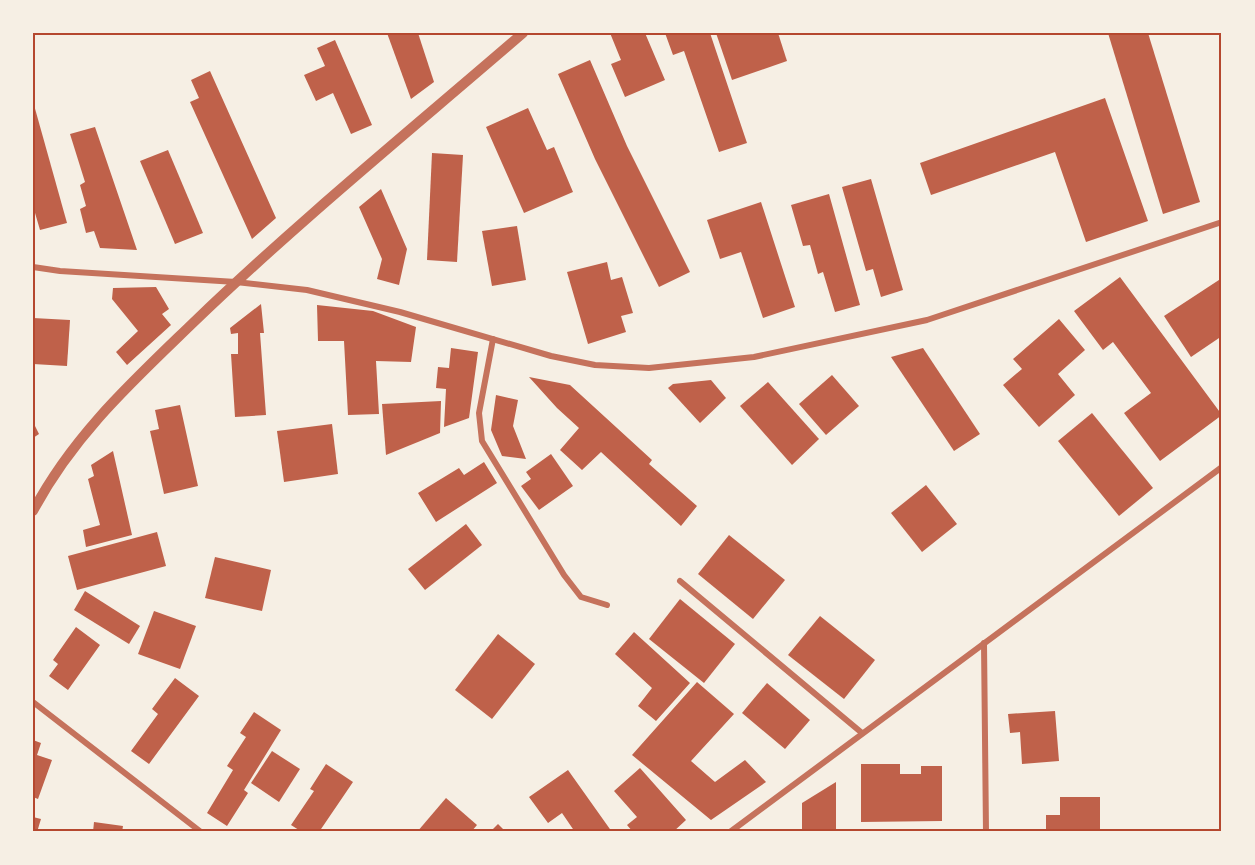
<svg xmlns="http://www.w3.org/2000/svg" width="1255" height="865" font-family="'Golos Text',sans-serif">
  <rect width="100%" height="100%" fill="#f6efe4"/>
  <g fill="#bf614a">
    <polygon points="387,33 418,33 434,82 411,99"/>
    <polygon points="610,33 645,33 665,80 625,97 611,64 621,60"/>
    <polygon points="665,33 710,33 747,143 719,152 684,51 673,55"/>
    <polygon points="716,33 778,33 787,61 732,80"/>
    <polygon points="1108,33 1148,33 1200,202 1163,214"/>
    <polygon points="335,40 372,125 351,134 333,93 316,101 304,75 325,66 317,48"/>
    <polygon points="590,60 627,146 690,272 659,287 595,159 558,74"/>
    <polygon points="210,71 276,218 252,239 190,102 199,98 191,80"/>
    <polygon points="1105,98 1148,221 1086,242 1055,152 931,195 920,163"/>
    <polygon points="34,105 67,223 40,230 33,206"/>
    <polygon points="528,108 547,150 554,147 573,192 524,213 486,127"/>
    <polygon points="95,127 137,250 100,248 94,231 86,233 80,209 86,206 80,185 85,182 70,134"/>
    <polygon points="168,150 203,233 175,244 140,161"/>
    <polygon points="432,153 463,155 457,262 427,260"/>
    <polygon points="871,179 903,290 881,297 873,269 866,271 842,187"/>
    <polygon points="381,189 407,249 399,285 377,279 382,259 359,207"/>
    <polygon points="829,194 860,305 835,312 823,272 818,274 810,245 803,246 791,205"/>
    <polygon points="761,202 795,307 763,318 741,252 720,259 707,220"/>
    <polygon points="517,226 526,280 492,286 482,231"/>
    <polygon points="607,262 611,280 622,277 633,313 621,316 626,332 588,344 567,272"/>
    <polygon points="1120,277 1222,415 1160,461 1124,413 1151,393 1113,342 1103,350 1074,311"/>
    <polygon points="1222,278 1222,336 1191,357 1164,316"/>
    <polygon points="156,287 169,309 162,314 171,325 127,365 116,352 138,331 112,299 113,288"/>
    <polygon points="261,304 264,333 260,333 266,415 235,417 231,354 238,354 238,333 231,334 230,328"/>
    <polygon points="317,305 373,311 416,327 411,362 376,361 379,414 348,415 344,341 318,341"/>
    <polygon points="33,318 70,320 67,366 33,364"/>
    <polygon points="1059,319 1085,350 1058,374 1075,395 1039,427 1003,385 1022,369 1013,359"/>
    <polygon points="451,348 478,352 469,418 444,427 446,389 436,388 438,367 449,368"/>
    <polygon points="923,348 980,434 954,451 891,357"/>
    <polygon points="832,375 859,406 826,435 799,404"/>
    <polygon points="529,377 570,385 652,460 649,464 697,506 681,526 601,452 582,470 560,450 579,428 557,408"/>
    <polygon points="711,380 726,398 700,423 668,388 673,384"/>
    <polygon points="768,382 819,439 792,465 740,406"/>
    <polygon points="496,395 518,400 513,426 526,459 502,456 491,430"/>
    <polygon points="441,401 440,433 386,455 382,404"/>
    <polygon points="180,405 198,486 164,494 150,431 159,429 155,410"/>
    <polygon points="1092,413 1153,488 1119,516 1058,441"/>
    <polygon points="33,422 39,434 33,438"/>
    <polygon points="332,424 338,474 284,482 277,431"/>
    <polygon points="113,451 132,535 86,547 83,530 100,525 88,479 94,476 91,465"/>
    <polygon points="551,454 573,486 539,510 521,486 531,479 526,472"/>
    <polygon points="484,462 497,483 436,522 418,493 459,468 464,475"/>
    <polygon points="926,485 957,524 922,552 891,513"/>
    <polygon points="466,524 482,545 425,590 408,569"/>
    <polygon points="157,532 166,566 77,590 68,556"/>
    <polygon points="729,535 785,580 753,619 698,574"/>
    <polygon points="215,557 271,570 262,611 205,598"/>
    <polygon points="85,591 140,626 129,644 74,610"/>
    <polygon points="680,599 735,644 704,683 649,639"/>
    <polygon points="154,611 196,626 180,669 138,654"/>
    <polygon points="820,616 875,660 844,699 788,655"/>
    <polygon points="76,627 100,645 68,690 49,676 58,664 53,660"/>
    <polygon points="634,632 690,683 656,721 638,706 652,688 615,654"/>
    <polygon points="498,634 535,664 492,719 455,690"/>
    <polygon points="175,678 199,696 149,764 131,751 158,714 152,709"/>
    <polygon points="697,682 734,714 691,761 715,782 745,760 766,782 711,820 632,755"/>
    <polygon points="767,683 810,720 785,749 742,713"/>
    <polygon points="1055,711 1059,761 1022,764 1020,732 1010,733 1008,714"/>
    <polygon points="254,712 281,730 244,790 248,793 227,826 207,813 233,770 227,766 246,737 240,733"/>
    <polygon points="33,740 41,743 37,755 52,760 38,799 33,797"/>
    <polygon points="272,751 300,769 279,802 251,783"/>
    <polygon points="326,764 353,782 319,832 302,832 291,825 314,791 310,789"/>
    <polygon points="861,764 900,764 900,774 921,774 921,766 942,766 942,821 861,822"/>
    <polygon points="640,768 686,820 673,832 633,832 627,825 637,817 614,791"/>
    <polygon points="568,770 612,832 575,832 562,813 548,823 529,797"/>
    <polygon points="836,782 836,832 802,832 802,803"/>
    <polygon points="1060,797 1100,797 1100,832 1046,832 1046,815 1060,815"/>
    <polygon points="446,798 477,825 471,832 417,832"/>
    <polygon points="33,817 41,819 37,832 33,832"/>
    <polygon points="94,822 123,826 122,832 93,832"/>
    <polygon points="498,824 506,832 490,832"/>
  </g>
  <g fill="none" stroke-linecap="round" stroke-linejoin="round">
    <g stroke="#c5725c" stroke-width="6">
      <polyline points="33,267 60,271 236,282 307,290 400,312 551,356 595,365 649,368 754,357 927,320 1222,222"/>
      <polyline points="493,339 479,413 482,441 564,575 581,597 607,605"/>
      <polyline points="680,581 862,733"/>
      <polyline points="984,643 986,832"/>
      <polyline points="33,702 201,832"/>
      <polyline points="730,832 1222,467"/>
    </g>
    <path stroke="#c5725c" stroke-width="10" d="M33 511C74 434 133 381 195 321 299 221 413 128 523 33"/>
  </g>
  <rect width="1255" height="865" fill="none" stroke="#f6efe4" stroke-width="69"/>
  <rect x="34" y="34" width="1186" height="796" fill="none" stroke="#b5482f" stroke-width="2"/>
</svg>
